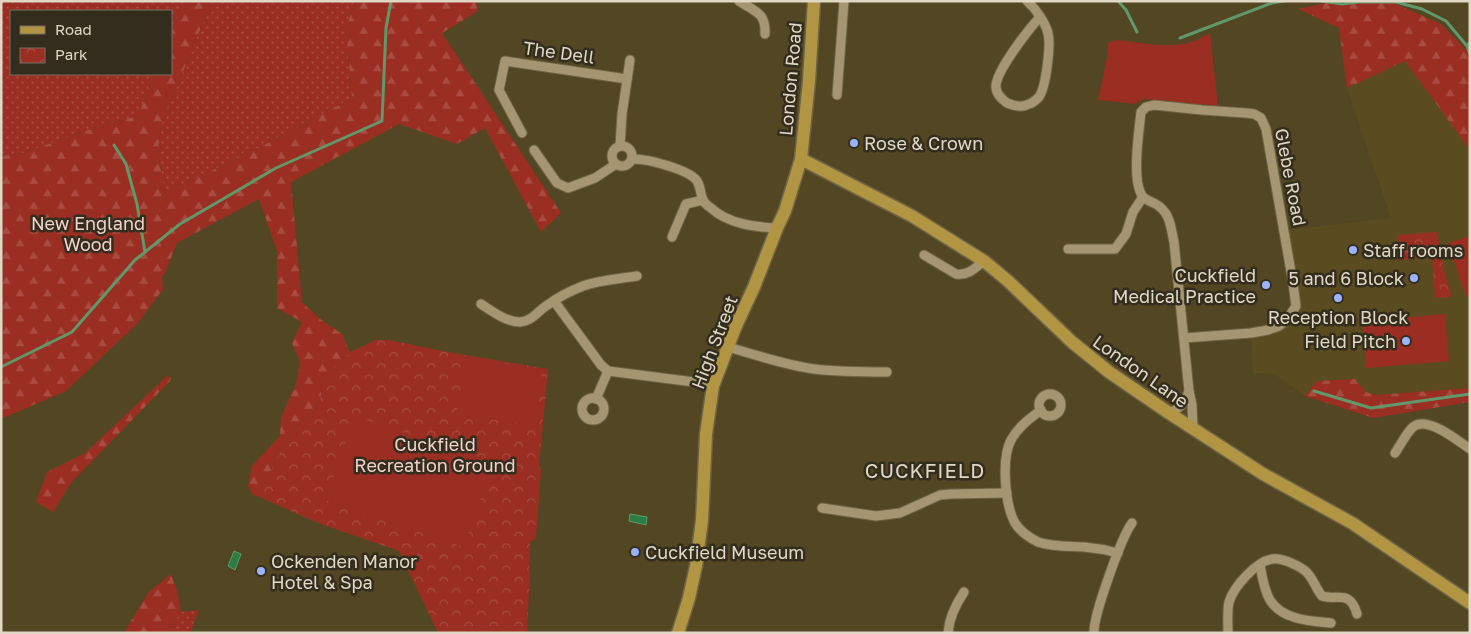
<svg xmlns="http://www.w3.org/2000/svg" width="1471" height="634" font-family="'Golos Text',sans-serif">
  <defs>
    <pattern id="grass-dots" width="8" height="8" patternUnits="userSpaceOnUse" patternTransform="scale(1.25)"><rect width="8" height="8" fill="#9a2e23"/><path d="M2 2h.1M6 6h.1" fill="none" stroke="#a84c41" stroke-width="1.8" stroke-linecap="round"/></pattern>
    <pattern id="forest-firs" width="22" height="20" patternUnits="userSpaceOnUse" patternTransform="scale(1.25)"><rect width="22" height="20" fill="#9a2e23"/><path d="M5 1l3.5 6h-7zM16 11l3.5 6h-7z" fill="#a84c41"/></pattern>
    <pattern id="park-crowns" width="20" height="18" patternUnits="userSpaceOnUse" patternTransform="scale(1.25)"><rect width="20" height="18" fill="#9a2e23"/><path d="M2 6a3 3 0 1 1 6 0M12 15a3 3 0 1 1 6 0" fill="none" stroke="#a84c41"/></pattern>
  </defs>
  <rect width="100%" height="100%" fill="#534623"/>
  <polygon fill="#5b4b20" points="1364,1 1389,1 1441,24 1470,61 1470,388 1376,395 1366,392 1355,379 1318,381 1305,396 1274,374 1253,373 1251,333 1268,330 1293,312 1285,230 1391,218 1347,88 1339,28"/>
  <g fill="url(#grass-dots)">
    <polygon points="1,1 184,1 171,33 171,11 11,11 11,74 155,74 138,116 103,125 23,153 1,156"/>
    <polygon points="212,1 355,1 346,29 352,98 255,150 164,193 158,149 161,125"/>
    <polygon points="199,610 190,633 167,633 181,612"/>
  </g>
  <g fill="url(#forest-firs)">
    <polygon points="184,1 212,1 161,125 158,149 164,193 255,150 352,98 346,29 355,1 476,1 478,11 442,33 561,213 541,232 485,128 457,144 399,124 291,182 302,302 320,319 342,334 350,352 322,380 321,396 317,405 292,432 257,496 253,495 248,486 252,466 280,436 281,417 296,384 300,361 292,343 302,322 277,308 277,251 259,199 177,243 165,273 162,277 163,289 137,324 66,391 1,419 1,156 23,153 103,125 138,116 155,74 171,74 171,33"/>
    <polygon points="1335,1 1389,1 1441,24 1470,54 1470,150 1405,61 1347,88 1339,28 1298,9"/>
    <polygon points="167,376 171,377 170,381 71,483 53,512 36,502 47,472 85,453"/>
    <polygon points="1355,379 1366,392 1376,395 1470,388 1470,402 1373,418 1305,396 1317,381"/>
    <polygon points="171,574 178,594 181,612 167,633 124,633 148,593"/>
  </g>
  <g fill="url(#park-crowns)">
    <polygon points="1437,232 1444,270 1452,297 1435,298 1432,257 1400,260 1398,235"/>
    <polygon points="376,340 389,340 442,351 548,369 539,466 541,470 536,539 530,542 529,571 530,571 527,633 438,633 399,551 318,523 257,496 292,432 317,405 321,396 322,380 350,352"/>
  </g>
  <g fill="#9a2e23">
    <path d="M1210 33 1218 106 1143 99 1138 101 1136 104 1098 100 1107 58 1108 43 1115 40C1140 42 1167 49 1191 42 1198 40 1204 36 1210 33Z"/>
    <polygon points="1470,236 1470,295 1466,297 1448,243"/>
    <polygon points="1445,314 1449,361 1366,368 1362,321"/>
    <polygon points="466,357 542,370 534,426 457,414"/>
    <polygon points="354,416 493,462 464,547 326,500"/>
  </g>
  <g fill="#2b7d43" stroke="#61986a">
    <polygon points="630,514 647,517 646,525 629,521"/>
    <polygon points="234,551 241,554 235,570 228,566"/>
  </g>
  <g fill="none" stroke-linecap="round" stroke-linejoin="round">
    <g stroke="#61986a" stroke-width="3">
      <polyline points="1118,1 1126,10 1137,32"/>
      <polyline points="1321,1 1342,4 1359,2 1396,2 1422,9 1446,21 1467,46"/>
      <polyline points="1180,38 1272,3 1284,1"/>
      <polyline points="1470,42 1467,46 1470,54"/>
      <polyline points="114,145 126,164 137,204 145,252"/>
      <polyline points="1,367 72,332 135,260 180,224 276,168 382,121 386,28 391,1"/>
      <polyline points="1314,391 1371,408 1470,394"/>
    </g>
    <defs>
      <g id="minor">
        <path d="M739 1C755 12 766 12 765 34"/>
        <path d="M1027 1C1036 9 1045 22 1048 33 1051 45 1046 87 1039 97 1036 100 1033 103 1029 104 1022 108 1014 106 1007 103 1002 99 997 95 996 88 994 73 1029 29 1040 17"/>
        <polyline points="837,95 844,1"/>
        <polyline points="522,133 499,90 505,61 627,79"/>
        <circle cx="622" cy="156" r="10"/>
        <polyline points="620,146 622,114 630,60"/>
        <polyline points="534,150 557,183 568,188 595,178 616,164"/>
        <path d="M632 159C646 158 690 170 697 181 701 187 700 194 703 200 704 202 708 206 711 208 728 224 755 227 777 228"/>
        <polyline points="672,237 686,204 703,200"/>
        <polyline points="1068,249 1115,249 1126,234 1133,212 1143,197"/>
        <path d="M924 255 956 274C968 276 975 268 984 261"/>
        <polyline points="554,301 601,365 608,371 694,382 713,386"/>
        <path d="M481 304C492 311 506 322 520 322 532 321 537 312 546 306 557 298 570 291 583 286 600 280 619 279 637 276"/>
        <path d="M1184 338 1251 333 1268 330 1279 326 1287 320 1296 306 1293 283 1266 129 1261 118 1254 114 1246 113 1202 110 1154 105 1146 107 1141 112C1139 131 1131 182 1143 197 1147 201 1156 203 1160 207 1171 216 1171 230 1174 242L1189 391 1192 405 1193 428"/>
        <path d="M728 347C756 355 785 365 814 369 838 372 862 372 887 372"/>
        <circle cx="1050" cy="405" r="11"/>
        <circle cx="593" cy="409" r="11"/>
        <polyline points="596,399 608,371"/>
        <path d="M1041 410C1029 419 1018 427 1011 440 1001 459 1005 505 1015 523 1020 531 1030 538 1038 542 1052 547 1069 546 1084 547 1096 548 1107 550 1118 553"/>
        <path d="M1169 413C1181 408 1185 403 1189 391"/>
        <path d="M1395 453C1400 446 1407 432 1413 427 1427 415 1458 441 1470 449"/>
        <polyline points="822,508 876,516 900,513 940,495 951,494 1007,493"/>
        <path d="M1260 565C1262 576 1264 590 1270 600 1282 620 1311 621 1331 623"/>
        <path d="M948 633C949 618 956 604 964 592"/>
        <path d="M1094 633C1093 616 1122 536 1132 523"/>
        <path d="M1228 633C1228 623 1227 611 1229 602 1234 586 1256 562 1272 559 1281 557 1297 565 1304 570 1313 576 1315 588 1322 596 1337 601 1350 589 1357 614"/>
      </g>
      <g id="major">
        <polyline points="801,159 912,216 984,261 1008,281 1072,342 1109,372 1169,413 1263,474 1352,523 1470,603"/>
        <polyline points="678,633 689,598 696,566 702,520 706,434 713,386 735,328 754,287 777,228 785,211 801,159 809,81 814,1"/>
      </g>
    </defs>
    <use href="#minor" stroke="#6e6344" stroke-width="11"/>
    <use href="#major" stroke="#6e6344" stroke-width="15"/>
    <use href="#minor" stroke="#a59671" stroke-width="9"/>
    <use href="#major" stroke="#b29542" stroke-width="12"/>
  </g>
  <g fill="#9cb4fd" stroke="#332d1e" stroke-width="2">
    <circle cx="854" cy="143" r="5"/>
    <circle cx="1353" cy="250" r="5"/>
    <circle cx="1414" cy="278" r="5"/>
    <circle cx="1266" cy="285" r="5"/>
    <circle cx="1338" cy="298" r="5"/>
    <circle cx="1406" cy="341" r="5"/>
    <circle cx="635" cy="552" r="5"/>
    <circle cx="261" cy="571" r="5"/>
  </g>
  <g text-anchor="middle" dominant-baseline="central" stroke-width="5" stroke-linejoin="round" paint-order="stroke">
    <g font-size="18" fill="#e0d8c5" stroke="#332d1e">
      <text transform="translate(559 52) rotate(8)">The Dell</text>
      <text transform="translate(790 79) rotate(-85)">London Road</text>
      <text transform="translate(1291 177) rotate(79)">Glebe Road</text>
      <text transform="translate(714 342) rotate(-69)">High Street</text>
      <text transform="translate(1141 371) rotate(35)">London Lane</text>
    </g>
    <g font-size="18" fill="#e0d8c5" stroke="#332d1e" text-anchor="start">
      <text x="864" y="143">Rose &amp; Crown</text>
      <text x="1363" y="250">Staff rooms</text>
      <text x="1256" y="275" text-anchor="end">Cuckfield<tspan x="1256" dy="21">Medical Practice</tspan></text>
      <text x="1404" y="278" text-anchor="end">5 and 6 Block</text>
      <text x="1338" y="317" text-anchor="middle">Reception Block</text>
      <text x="1396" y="341" text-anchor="end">Field Pitch</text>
      <text x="645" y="552">Cuckfield Museum</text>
      <text x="271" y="561">Ockenden Manor<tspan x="271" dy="21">Hotel &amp; Spa</tspan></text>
    </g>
    <g font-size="18" fill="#f0d1cb" stroke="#332d1e">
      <text x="88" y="223">New England<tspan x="88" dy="21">Wood</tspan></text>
      <text x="435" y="444">Cuckfield<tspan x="435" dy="21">Recreation Ground</tspan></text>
    </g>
    <g font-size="20" letter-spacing="1" fill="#e0d8c5" stroke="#332d1e">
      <text x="925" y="470">CUCKFIELD</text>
    </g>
  </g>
  <rect width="1471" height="634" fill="none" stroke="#e0d8c5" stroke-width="5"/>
  <rect x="10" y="10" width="162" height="65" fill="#332d1e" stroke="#787161"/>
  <rect x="20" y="26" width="25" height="8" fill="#b29542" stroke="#787161"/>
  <text x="55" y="35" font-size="15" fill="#e0d8c5">Road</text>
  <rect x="20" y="48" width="25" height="15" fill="url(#park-crowns)" stroke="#787161"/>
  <text x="55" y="60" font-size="15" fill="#e0d8c5">Park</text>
</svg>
